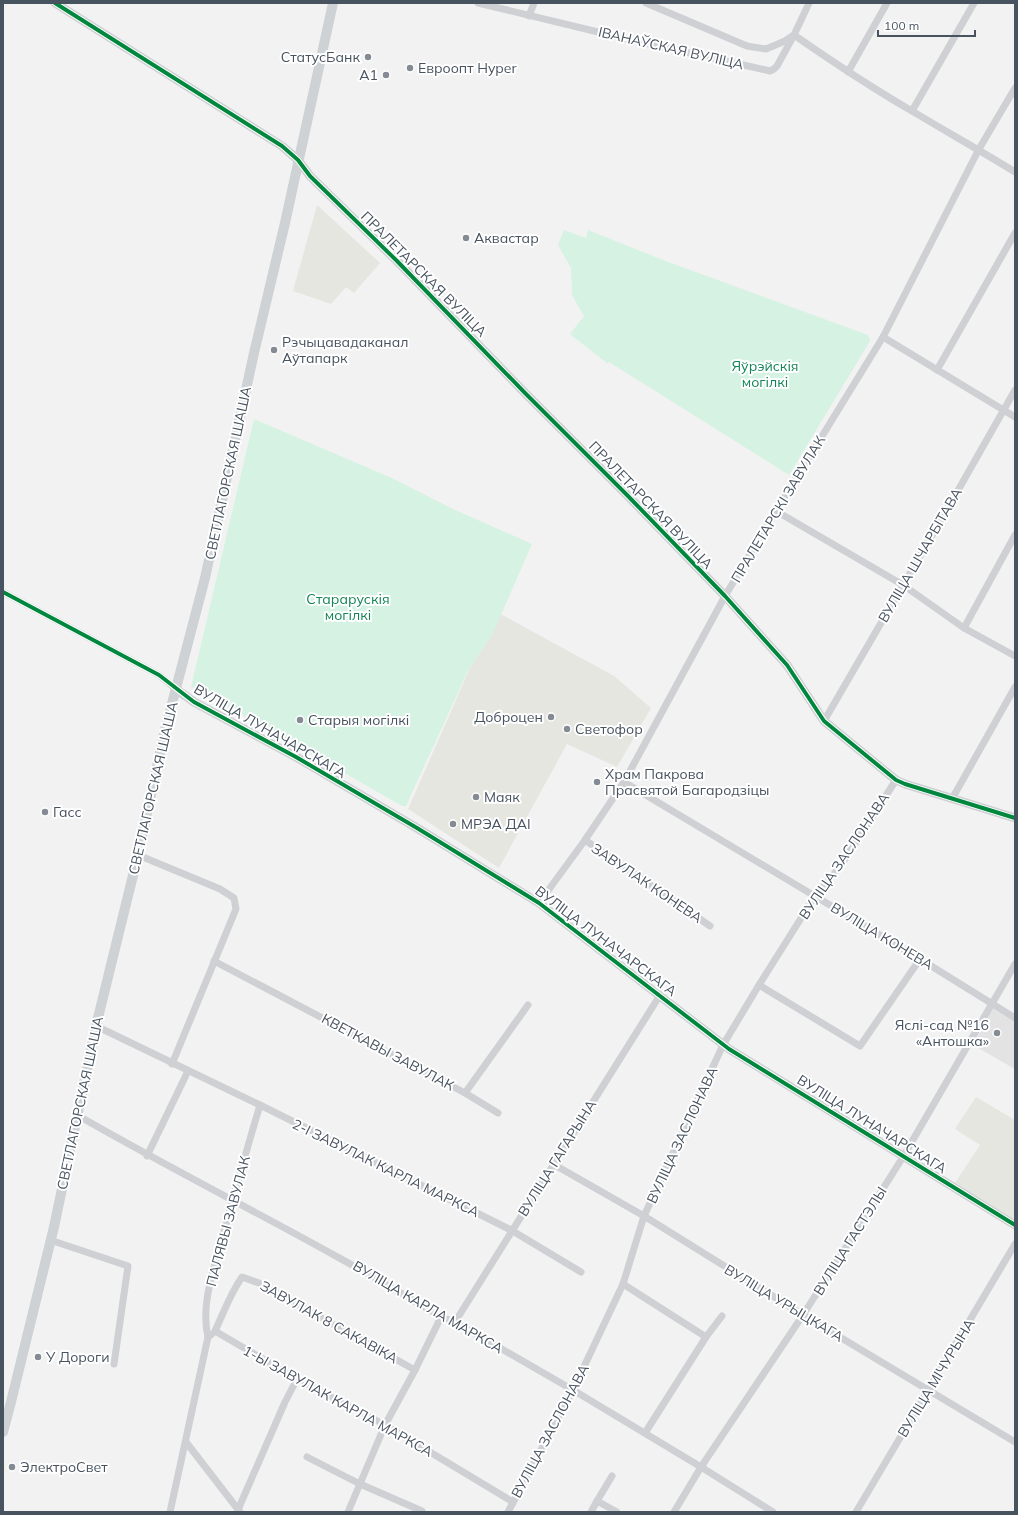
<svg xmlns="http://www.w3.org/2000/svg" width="1018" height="1515" font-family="Mulish,sans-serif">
  <rect width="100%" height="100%" fill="#f3f2f2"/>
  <g fill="#e6e6e1">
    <polygon points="317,205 380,263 354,293 346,287 331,304 293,291"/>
    <polygon points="495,611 614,676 651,708 617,767 567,744 499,868 408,809"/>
    <polygon points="976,1097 1015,1120 1015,1220 955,1183 980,1145 955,1129"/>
  </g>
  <polygon fill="#e4e3e4" points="993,1009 1015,1022 1015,1069 973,1045"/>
  <g fill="#d6f2e3">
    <polygon points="564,230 586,238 588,230 663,260 868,335 870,341 789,475 609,362 608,364 570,334 584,316 572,295 571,268 558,245"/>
    <polygon points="254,419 394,479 453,509 532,544 493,633 468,671 406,806 402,806 301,748 191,687"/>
  </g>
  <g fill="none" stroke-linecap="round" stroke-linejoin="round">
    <g stroke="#ced0d3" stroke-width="7">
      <path d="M478 3 623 38 770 71 774 69 777 66 794 35C833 62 872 88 912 111 947 132 981 151 1015 172"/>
      <polyline points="646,3 747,46 766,49 785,41 794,35 809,3"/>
      <polyline points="529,16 534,3"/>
      <polyline points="848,72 887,3"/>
      <polyline points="912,111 974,3"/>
      <polyline points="883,337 1015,417"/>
      <polyline points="937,370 1015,233"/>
      <polyline points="776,511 903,585 964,628 1015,656"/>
      <polyline points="3,592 159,675 176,689"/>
      <polyline points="964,628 1015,535"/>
      <polyline points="824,721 952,501 1015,390"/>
      <polyline points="624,782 920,959 1015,1018"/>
      <polyline points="952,799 1015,687"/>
      <polyline points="585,840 710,926"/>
      <polyline points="138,855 220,889 234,898 236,909 172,1064"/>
      <polyline points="539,903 585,840 624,782 725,596 776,511 883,337 979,149 1015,88"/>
      <polyline points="214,961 465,1093 528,1005"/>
      <polyline points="759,985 860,1046 920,959"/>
      <polyline points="96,1026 260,1105 511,1230 581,1272"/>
      <polyline points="465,1093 498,1113"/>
      <path d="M77 1115C197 1184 322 1244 441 1317L455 1322 573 1390 701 1467 773 1512"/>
      <polyline points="147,1156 188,1071"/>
      <polyline points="553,1164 644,1216 803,1315 1015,1442"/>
      <polyline points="50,1240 128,1266 114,1364"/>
      <polyline points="623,1284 706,1337"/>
      <polyline points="455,1322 660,995"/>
      <path d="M208 1337C200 1303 215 1268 223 1235 235 1192 247 1148 260 1105"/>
      <path d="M415 1370 259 1283 242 1277C230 1294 224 1312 215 1331L297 1379 385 1425 513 1502"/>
      <polyline points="645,1433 706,1337 722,1316"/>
      <polyline points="186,1442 240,1512"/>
      <polyline points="307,1457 360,1484 422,1511 421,1512"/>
      <polyline points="597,1501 612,1476"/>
      <polyline points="170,1512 208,1337 212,1334"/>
      <polyline points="237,1512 285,1402 297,1379"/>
      <polyline points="348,1512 385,1425 415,1370 441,1317"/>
      <polyline points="508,1512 573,1390 623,1284 644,1216 723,1045 759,985 815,896 839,868 896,780"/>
      <polyline points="591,1512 597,1501 617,1512"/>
      <polyline points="674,1512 701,1467 803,1315 903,1157 1015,964"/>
      <polyline points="856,1512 1015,1244"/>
    </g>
    <g stroke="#ced0d3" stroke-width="9">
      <polyline points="55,3 282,146 298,160 310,176 397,261 525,393 627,495 725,596 787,665 824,721 896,780 905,784 1015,818"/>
      <polyline points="176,689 194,702 296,757 417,828 539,903 729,1049 1015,1225"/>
    </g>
    <polyline stroke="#ced2d5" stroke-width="10" points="3,1432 11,1402 54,1227 96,1026 138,855 164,734 205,578 254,353 285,223 333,3"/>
    <defs>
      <g id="cycleway">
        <polyline points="55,3 282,146 298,160 310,176 397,261 525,393 627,495 725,596 787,665 824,721 896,780 905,784 1015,818"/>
        <polyline points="3,592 159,675 194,702 296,757 417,828 539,903 729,1049 1015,1225"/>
      </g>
    </defs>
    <use href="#cycleway" stroke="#fff" stroke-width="6"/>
    <use href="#cycleway" stroke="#00873e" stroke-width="4"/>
  </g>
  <g fill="#848b93" stroke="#fff" stroke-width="1.5">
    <circle cx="368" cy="57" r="4"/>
    <circle cx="410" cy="68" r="4"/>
    <circle cx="386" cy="75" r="4"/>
    <circle cx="466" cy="238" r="4"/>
    <circle cx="274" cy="350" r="4"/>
    <circle cx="551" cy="717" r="4"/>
    <circle cx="300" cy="720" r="4"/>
    <circle cx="567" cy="729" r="4"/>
    <circle cx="597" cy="782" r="4"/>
    <circle cx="476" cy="797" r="4"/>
    <circle cx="45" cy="812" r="4"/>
    <circle cx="453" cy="824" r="4"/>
    <circle cx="997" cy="1033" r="4"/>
    <circle cx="38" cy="1357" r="4"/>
    <circle cx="12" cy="1467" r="4"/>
  </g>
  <g text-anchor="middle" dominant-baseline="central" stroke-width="4" stroke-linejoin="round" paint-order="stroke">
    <g font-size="14" fill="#485360" stroke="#fff">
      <text transform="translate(671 48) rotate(13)">ІВАНАЎСКАЯ ВУЛІЦА</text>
      <text transform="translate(424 274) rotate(45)">ПРАЛЕТАРСКАЯ ВУЛІЦА</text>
      <text transform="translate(228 473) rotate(-78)">СВЕТЛАГОРСКАЯ ШАША</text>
      <text transform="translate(651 505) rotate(46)">ПРАЛЕТАРСКАЯ ВУЛІЦА</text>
      <text transform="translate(778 509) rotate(-59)">ПРАЛЕТАРСКІ ЗАВУЛАК</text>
      <text transform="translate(920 555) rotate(-60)">ВУЛІЦА ШЧАРБІТАВА</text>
      <text transform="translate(270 731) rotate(30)">ВУЛІЦА ЛУНАЧАРСКАГА</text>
      <text transform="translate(153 788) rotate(-77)">СВЕТЛАГОРСКАЯ ШАША</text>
      <text transform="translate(844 856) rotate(-56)">ВУЛІЦА ЗАСЛОНАВА</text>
      <text transform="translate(647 883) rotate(34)">ЗАВУЛАК КОНЕВА</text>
      <text transform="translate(882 936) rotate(31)">ВУЛІЦА КОНЕВА</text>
      <text transform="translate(606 941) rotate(37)">ВУЛІЦА ЛУНАЧАРСКАГА</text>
      <text transform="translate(388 1052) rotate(28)">КВЕТКАВЫ ЗАВУЛАК</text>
      <text transform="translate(80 1103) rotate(-78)">СВЕТЛАГОРСКАЯ ШАША</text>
      <text transform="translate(872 1124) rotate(32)">ВУЛІЦА ЛУНАЧАРСКАГА</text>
      <text transform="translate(682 1135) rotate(-65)">ВУЛІЦА ЗАСЛОНАВА</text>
      <text transform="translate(557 1158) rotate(-58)">ВУЛІЦА ГАГАРЫНА</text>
      <text transform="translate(386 1168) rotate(26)">2-І ЗАВУЛАК КАРЛА МАРКСА</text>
      <text transform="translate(228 1221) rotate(-75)">ПАЛЯВЫ ЗАВУЛАК</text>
      <text transform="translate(850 1241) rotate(-58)">ВУЛІЦА ГАСТЭЛЫ</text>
      <text transform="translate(784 1303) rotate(31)">ВУЛІЦА УРЫЦКАГА</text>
      <text transform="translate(428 1307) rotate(30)">ВУЛІЦА КАРЛА МАРКСА</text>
      <text transform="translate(329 1322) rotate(29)">ЗАВУЛАК 8 САКАВІКА</text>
      <text transform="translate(936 1378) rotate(-59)">ВУЛІЦА МІЧУРЫНА</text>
      <text transform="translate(338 1401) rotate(29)">1-Ы ЗАВУЛАК КАРЛА МАРКСА</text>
      <text transform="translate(550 1431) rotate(-62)">ВУЛІЦА ЗАСЛОНАВА</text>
    </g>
    <g font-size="14" fill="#485360" stroke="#fff" text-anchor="start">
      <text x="360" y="57" text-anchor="end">СтатусБанк</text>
      <text x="418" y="68">Евроопт Hyper</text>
      <text x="378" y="75" text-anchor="end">A1</text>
      <text x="474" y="238">Аквастар</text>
      <text x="282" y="342">Рэчыцавадаканал<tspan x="282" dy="16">Аўтапарк</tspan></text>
      <text x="543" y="717" text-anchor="end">Доброцен</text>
      <text x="308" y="720">Старыя могілкі</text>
      <text x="575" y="729">Светофор</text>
      <text x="605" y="774">Храм Пакрова<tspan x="605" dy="16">Прасвятой Багародзіцы</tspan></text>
      <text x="484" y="797">Маяк</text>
      <text x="53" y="812">Гасс</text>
      <text x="461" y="824">МРЭА ДАІ</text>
      <text x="989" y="1025" text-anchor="end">Яслі-сад №16<tspan x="989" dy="16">«Антошка»</tspan></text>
      <text x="46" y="1357">У Дороги</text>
      <text x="20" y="1467">ЭлектроСвет</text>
    </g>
    <g font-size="14" fill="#148655" stroke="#fff">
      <text x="765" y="366">Яўрэйскія<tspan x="765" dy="16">могілкі</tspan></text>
      <text x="348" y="599">Старарускія<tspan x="348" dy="16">могілкі</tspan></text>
    </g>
  </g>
  <rect width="1018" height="1515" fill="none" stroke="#485360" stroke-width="8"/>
  <path d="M878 30v6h97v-6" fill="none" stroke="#485360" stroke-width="2"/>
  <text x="884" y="30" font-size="12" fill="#485360" stroke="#ffffff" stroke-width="3" paint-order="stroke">100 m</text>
</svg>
